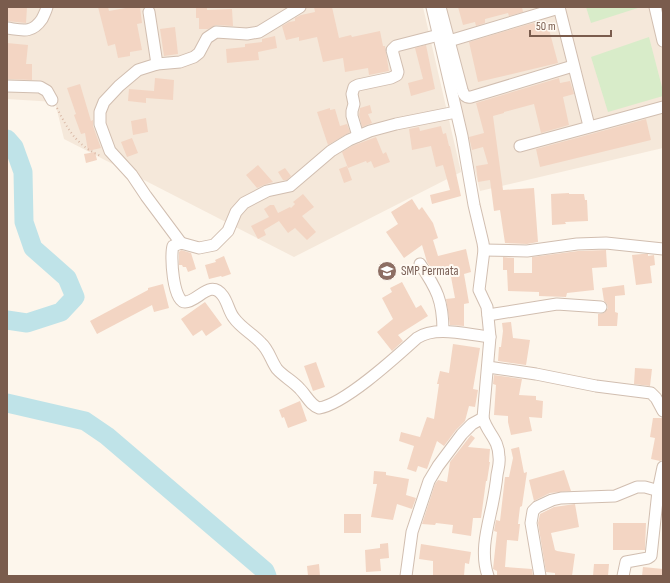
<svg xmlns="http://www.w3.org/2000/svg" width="670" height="583" font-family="'Sofia Sans Condensed',sans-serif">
  <rect width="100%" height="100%" fill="#fdf6ec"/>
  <g fill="#f5e8da">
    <polygon points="7,7 423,7 461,172 294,257 64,139 55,102 7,99"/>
    <polygon points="434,7 663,7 663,148 480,191"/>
  </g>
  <g fill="#d8ecc9">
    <polygon points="586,7 641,7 591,23"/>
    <polygon points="649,37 663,91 663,96 608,112 591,57"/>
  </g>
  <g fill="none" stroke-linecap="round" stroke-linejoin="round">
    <g stroke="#bfe3e8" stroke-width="19">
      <polyline points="7,139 14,147 23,172 24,222 33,248 67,278 75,297 61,312 27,323 7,320"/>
      <polyline points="7,403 85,421 107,436 265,571 267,576"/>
    </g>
  </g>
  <g fill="#f3d5c3">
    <polygon points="7,7 27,7 26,23 7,21"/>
    <polygon points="98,7 108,7 109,11 131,7 140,7 142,23 137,24 142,50 130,52 130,56 118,58 115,44 108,46"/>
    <polygon points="196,7 207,7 207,10 232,9 233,26 216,25 208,29 199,29 199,18 196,18"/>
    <polygon points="314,7 332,7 339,38 351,35 352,37 380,31 383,46 385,46 389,71 369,75 368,68 345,72 343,58 323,62 317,37 299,41 299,37 286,40 282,26 289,22 295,21 295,18 301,15 315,12"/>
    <polygon points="458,7 522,7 523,12 509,16 508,13 485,19 485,23 476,26 475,22 463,25"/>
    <polygon points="547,22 558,63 478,82 469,42 526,25 534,23 535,25"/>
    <polygon points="175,27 178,54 164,56 160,29"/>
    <polygon points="275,36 277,48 258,52 259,60 227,63 226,49 245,47 245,44 262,42 262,39"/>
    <polygon points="7,43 28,45 26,64 32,64 32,80 7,79"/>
    <polygon points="426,45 435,89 411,96 408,83 423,79 415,48"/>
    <polygon points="155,78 174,80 173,100 146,98 146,103 128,101 129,89 154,91"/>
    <polygon points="559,78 560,83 570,81 574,94 563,97 569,125 541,133 534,104 504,112 504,113 493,116 503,190 534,188 538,242 527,244 505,243 500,210 494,211 490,180 478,182 476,166 488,164 483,147 472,150 469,137 484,133 476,103"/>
    <polygon points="80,84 91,121 93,120 93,126 101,148 88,151 85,133 81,134 74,115 76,114 67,88"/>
    <polygon points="370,105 372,113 368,114 372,123 362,127 359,115 360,108"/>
    <polygon points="330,108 330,110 335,109 340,126 347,124 350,132 328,145 317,112"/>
    <polygon points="146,118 148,132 133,135 131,121"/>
    <polygon points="646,119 651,140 540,167 536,149"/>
    <polygon points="441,126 443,134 446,133 449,146 450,146 461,196 432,204 430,195 450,190 443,165 436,167 431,146 412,150 409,129 419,127 420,131"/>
    <polygon points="376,137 383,154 386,152 390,162 374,168 371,161 367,163 366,161 348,168 342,152 352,146"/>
    <polygon points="132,138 138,153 127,157 121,142"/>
    <polygon points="95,152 97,160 86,163 84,154"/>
    <polygon points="258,165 273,182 264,185 257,188 246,175"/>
    <polygon points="347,166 352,180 344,183 339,169"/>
    <polygon points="285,168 291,176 287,180 283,180 278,172"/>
    <polygon points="569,193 569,194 584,194 585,200 587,200 588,221 565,222 566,224 552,225 551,194"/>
    <polygon points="303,194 314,207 302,216 316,232 307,240 295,228 288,233 279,221 264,230 266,235 258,239 251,226 269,217 264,209 270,205 274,205 278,213 290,207 291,208 295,204 293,202"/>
    <polygon points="412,199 419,210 422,207 433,223 438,238 433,240 438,256 466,249 471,272 464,274 469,303 464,304 464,326 450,325 446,299 455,298 451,277 448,277 446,268 434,272 427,262 422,245 404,258 386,232 398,224 391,212"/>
    <polygon points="181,250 191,253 196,269 188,272 186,267 183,267 182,265 179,265 179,252"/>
    <polygon points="606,250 607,267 592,268 594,290 567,293 566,297 539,296 539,292 508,291 507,270 503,270 503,257 514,258 514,273 532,273 532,257 578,251"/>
    <polygon points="642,254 648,254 648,256 654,255 655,265 650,266 652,283 636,285 632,255"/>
    <polygon points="224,256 231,274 222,277 221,276 209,279 205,265 216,262 215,260"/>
    <polygon points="402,282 416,308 421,305 428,316 398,335 403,341 392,351 377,332 393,319 382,298 392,292 390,288"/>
    <polygon points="163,284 169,308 154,312 152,305 97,334 90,321 148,290 148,288"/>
    <polygon points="624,285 625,295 615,296 615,312 618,313 617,326 598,326 598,314 604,313 608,308 607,304 604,301 602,288"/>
    <polygon points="205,302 222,325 206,336 202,330 193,336 181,319"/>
    <polygon points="511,322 513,338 530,340 526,365 498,361 499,347 501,347 503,331 502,323"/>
    <polygon points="453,344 480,348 473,389 478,390 475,407 469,406 465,421 456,430 444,446 437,441 427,469 418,466 416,472 407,469 414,446 399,441 401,432 420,437 427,417 434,419 439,384 437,384 440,371 449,373"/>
    <polygon points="316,362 325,387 313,391 304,366"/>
    <polygon points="635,368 652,369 650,386 634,384"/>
    <polygon points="494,375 522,379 519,395 536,396 536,400 543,401 542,418 529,417 532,431 511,435 508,422 508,416 494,415 496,385 493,384"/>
    <polygon points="300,401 307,421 288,428 284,417 282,418 279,410"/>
    <polygon points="653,418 663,418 663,451 662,460 660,461 651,459 655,438 650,437"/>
    <polygon points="471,435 475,438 468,447 490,449 489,462 490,462 487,481 486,481 481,518 473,518 471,536 452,533 453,525 436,523 435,525 422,524 435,484 438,480 447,482 450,462"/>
    <polygon points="519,447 524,473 527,472 522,506 520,507 518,524 520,524 518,541 507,540 505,567 532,569 533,576 497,576 497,571 493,569 497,532 494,531 496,520 500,521 505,477 509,477 513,458 511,449"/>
    <polygon points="564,470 571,491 550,493 534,501 529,480"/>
    <polygon points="374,471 386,472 386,475 409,479 406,495 416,498 412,509 397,504 393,520 371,517 377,484 373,484"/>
    <polygon points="575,504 579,527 551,533 555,550 557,551 575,554 572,576 555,576 555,573 546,572 538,523 540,514 554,507"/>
    <rect x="344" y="514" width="17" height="19"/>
    <polygon points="613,523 646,523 645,550 613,550"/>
    <polygon points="388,543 389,558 380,559 381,571 366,572 365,550 380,548 380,544"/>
    <polygon points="421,544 471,552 469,564 465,563 464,576 433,576 433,561 419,559"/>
    <polygon points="319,564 320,576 308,576 307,566"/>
    <polygon points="594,564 609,564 608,576 593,576"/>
    <polygon points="643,567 663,569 663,576 642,576"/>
  </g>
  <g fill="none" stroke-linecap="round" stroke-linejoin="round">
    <defs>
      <g id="minor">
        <path d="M432 7 462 136 474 205 483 243 484 250 479 290 487 307 490 337 483 418C487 433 499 439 499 457 500 463 498 469 497 475 496 486 494 496 492 506 487 529 480 553 488 576"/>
        <path d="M440 7 462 90C464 95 465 98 471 97L573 66"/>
        <polyline points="559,7 589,126"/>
        <polyline points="655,7 663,41"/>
        <polyline points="149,12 157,64"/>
        <path d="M7 28C22 30 32 34 42 19 44 15 46 11 47 7"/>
        <polyline points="449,41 559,8"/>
        <polyline points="7,86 40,87 47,91 52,100"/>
        <path d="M456 112 396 124 370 131 349 140 331 151 290 186 267 191 244 203 236 212 228 231 214 245 199 248 181 243 173 246C170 255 173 302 185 302 198 302 210 278 223 296 228 303 229 312 234 318 241 328 253 334 261 343 269 350 271 361 277 369 284 377 293 381 300 389 307 396 310 405 319 408 345 404 397 356 417 338 436 325 468 335 490 337"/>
        <polyline points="358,136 352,116 352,111 354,104 352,94 354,87 358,85 391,78 397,75 398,72 392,50 396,46 439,35"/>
        <polyline points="520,146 663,107"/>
        <polyline points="181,243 146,196 132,175 110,151 100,124 100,112 104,102 119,86 138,70 157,64 180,62 194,57 199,53 207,38 216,32 247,34 259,32 300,7"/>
        <polyline points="484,250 527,251 577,244 606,243 663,249"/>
        <path d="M420 264C437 289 443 301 443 331"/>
        <polyline points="488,315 557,304 601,307"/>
        <polyline points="488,367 536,374 596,386 651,393 656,398 663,411"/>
        <polyline points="406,576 412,532 429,481 438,466 462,434 472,424 483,418"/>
        <polyline points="540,576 531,523 533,511 537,507 552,500 561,498 615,496 637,487 645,487 663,492"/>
        <polyline points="623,576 626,562 648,558 651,556 658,491 663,467"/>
      </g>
    </defs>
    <use href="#minor" stroke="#d1beb0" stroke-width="13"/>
    <path stroke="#d9b8a5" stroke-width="2" stroke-dasharray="1 3" stroke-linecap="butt" d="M57 108C68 130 77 146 101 156"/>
    <use href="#minor" stroke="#fff" stroke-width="11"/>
  </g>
  <defs>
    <symbol id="school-disc" viewBox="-11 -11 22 22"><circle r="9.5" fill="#8d6e63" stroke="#fffaf3"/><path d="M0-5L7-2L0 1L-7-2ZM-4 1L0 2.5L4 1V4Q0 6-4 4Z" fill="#fff"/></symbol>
  </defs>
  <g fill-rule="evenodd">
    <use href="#school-disc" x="376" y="260" width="22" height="22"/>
  </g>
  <g text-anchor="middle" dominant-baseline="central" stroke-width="4" stroke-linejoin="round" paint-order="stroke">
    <g font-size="13" fill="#785e54" stroke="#fffaf3" text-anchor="start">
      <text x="401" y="271">SMP Permata</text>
    </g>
  </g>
  <rect width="670" height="583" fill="none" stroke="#7a5c4d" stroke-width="16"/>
  <path d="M530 30v6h81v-6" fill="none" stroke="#7a5c4d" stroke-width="2"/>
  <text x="536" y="30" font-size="12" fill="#7a5c4d" stroke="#fffaf3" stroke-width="3" paint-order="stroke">50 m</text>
</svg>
